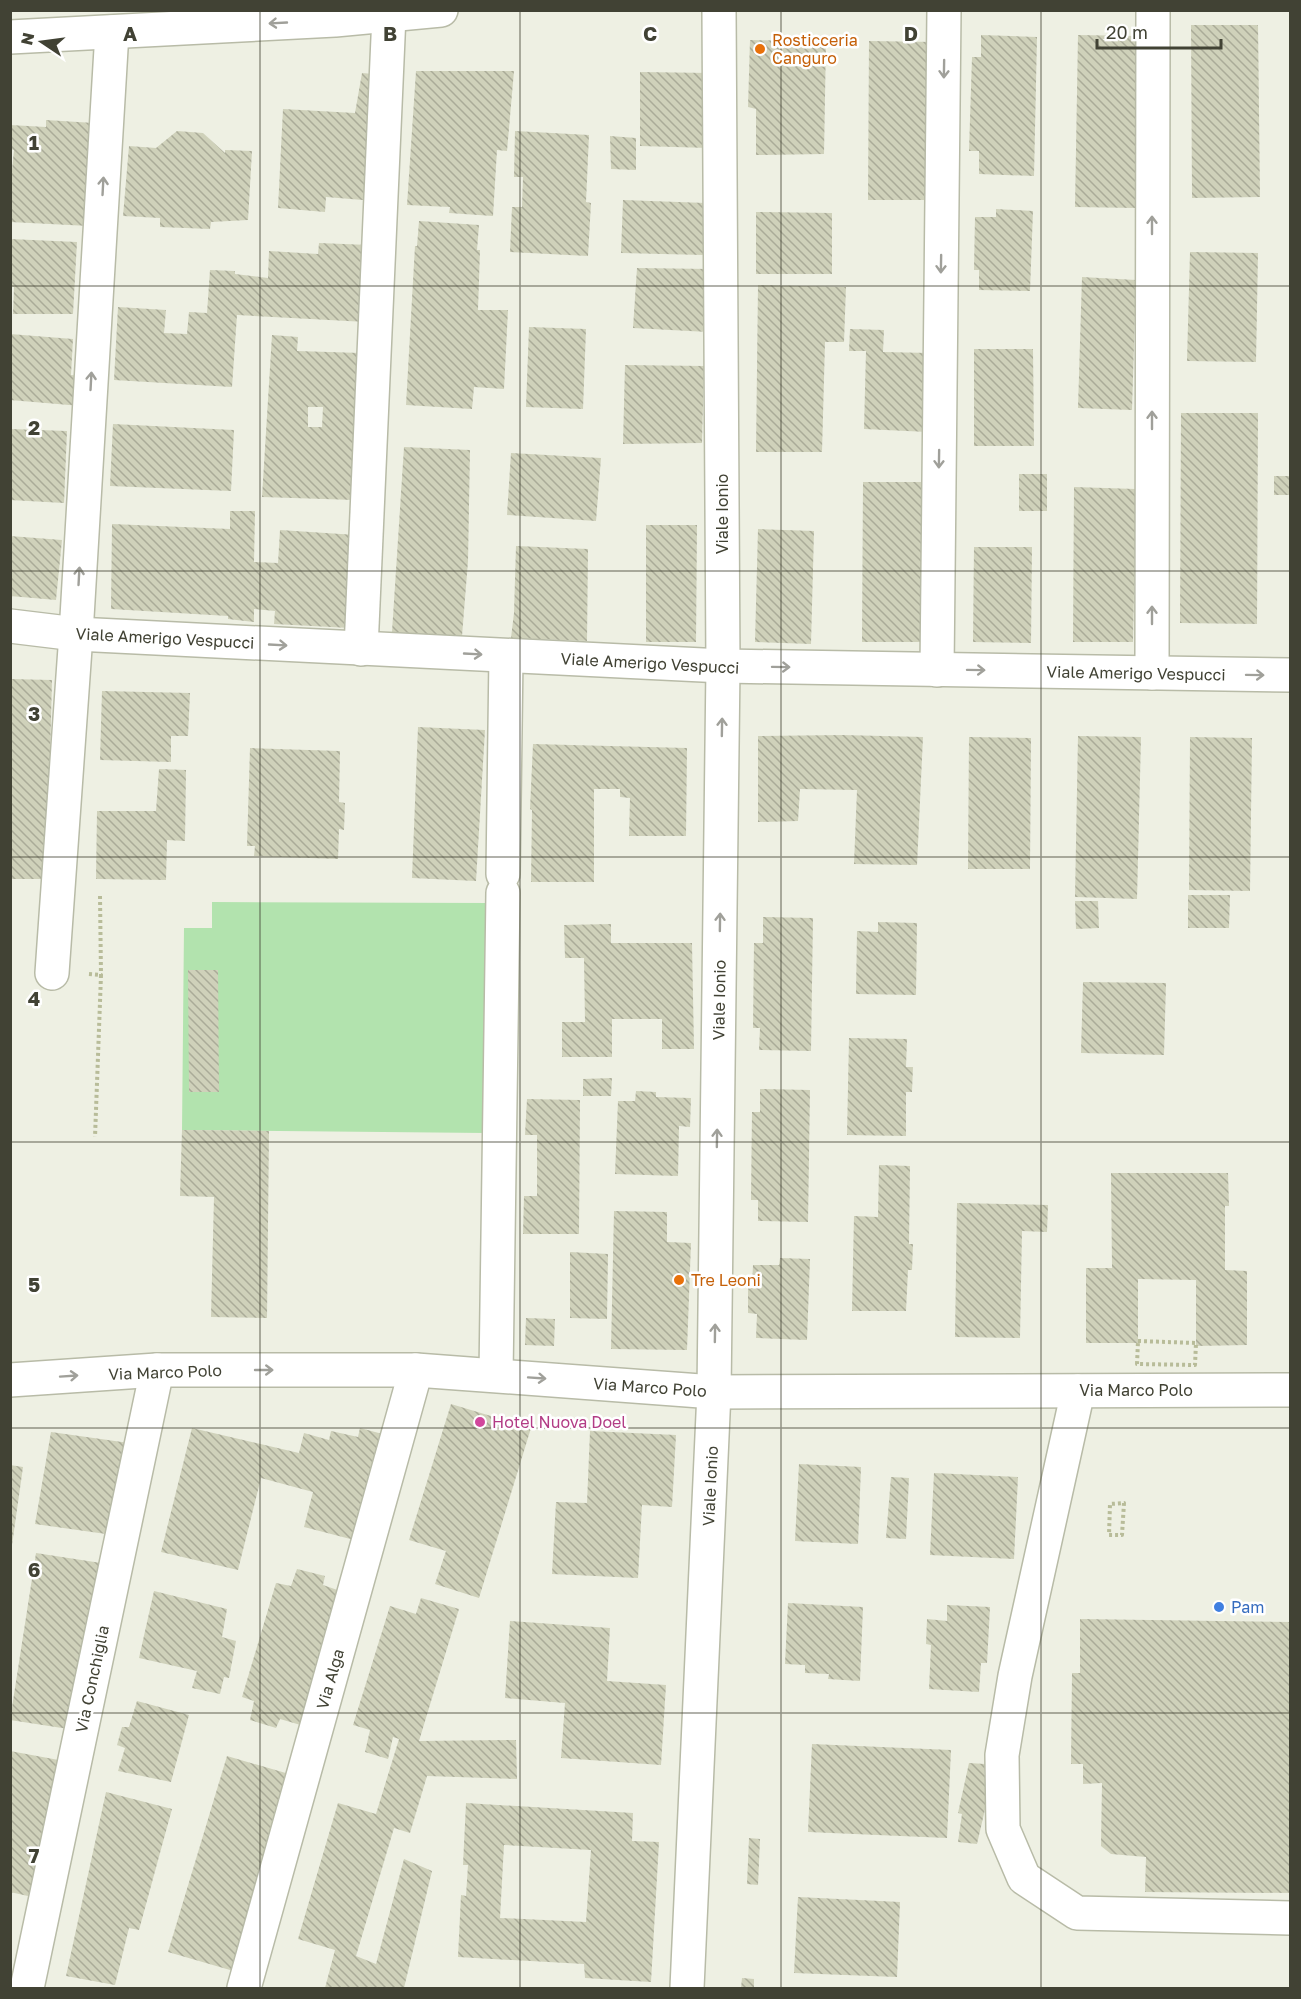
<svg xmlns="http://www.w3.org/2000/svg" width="1301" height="1999" font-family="'Golos Text',sans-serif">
  <defs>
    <pattern id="building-back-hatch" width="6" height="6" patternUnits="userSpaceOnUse" patternTransform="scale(1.5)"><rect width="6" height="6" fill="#cfd1ba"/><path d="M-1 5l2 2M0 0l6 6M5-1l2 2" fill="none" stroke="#aaab98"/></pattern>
  </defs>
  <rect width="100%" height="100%" fill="#eef0e3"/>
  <polygon fill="#b2e3ae" points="212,902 489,903 486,1133 182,1130 184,928 212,928"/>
  <g fill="url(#building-back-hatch)" fill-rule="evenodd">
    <polygon points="1191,25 1258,25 1260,197 1192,198"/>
    <polygon points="981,35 1037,37 1034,176 979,174 979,151 969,151 972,57 981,57"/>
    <polygon points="1078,35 1138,36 1135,208 1075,207"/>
    <polygon points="750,40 826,41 824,154 756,155 756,109 748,107"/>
    <polygon points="869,41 935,42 936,200 868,200"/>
    <polygon points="416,71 514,71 507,151 497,150 493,216 449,213 450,207 407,205"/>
    <polygon points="640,72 711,73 709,148 640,146"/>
    <polygon points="362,73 385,75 375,201 326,197 325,212 278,208 283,109 355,113"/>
    <polygon points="46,120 94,123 89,226 10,222 10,189 14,150 10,149 10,125 46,127"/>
    <polygon points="177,131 203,133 225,153 225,150 252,151 248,220 211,222 210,229 160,227 160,218 123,216 129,146 156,148"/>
    <polygon points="515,131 589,135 586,202 591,203 588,256 510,252 512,207 522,207 523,177 514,177"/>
    <polygon points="610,136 636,138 636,170 611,169"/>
    <polygon points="623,200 706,203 704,255 621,253"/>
    <polygon points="996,209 1033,211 1030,291 979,290 979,270 974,270 975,217 996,217"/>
    <polygon points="756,212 832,213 832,274 756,274"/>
    <polygon points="419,221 479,225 477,250 480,250 478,310 508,310 504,389 474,387 472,409 406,405 415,246 417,246"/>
    <polygon points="10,239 77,242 73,314 13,314 14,287 10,286"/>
    <polygon points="319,243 369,245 366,322 237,315 232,387 114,380 118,307 166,310 164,333 187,334 189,312 207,313 210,270 235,271 235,274 268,278 269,251 318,254"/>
    <polygon points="1190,252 1258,253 1256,362 1187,361"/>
    <polygon points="637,268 710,269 708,332 633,328"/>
    <polygon points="1082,277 1136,280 1132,410 1078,408"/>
    <polygon points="758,285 846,287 844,342 825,342 822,452 756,452"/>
    <polygon points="529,327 586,329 583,409 526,407"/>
    <polygon points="850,329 884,330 883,352 930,353 928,432 864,429 866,351 849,351"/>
    <polygon points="10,334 73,339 71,375 83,376 81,406 10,400"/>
    <path d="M272 335 298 337 297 351 361 353 354 500 262 497ZM308 407H323L322 427H308Z"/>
    <polygon points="974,349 1033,349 1034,446 974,446"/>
    <polygon points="625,365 704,366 702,443 623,444"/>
    <polygon points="1181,413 1258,413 1257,624 1180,623"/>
    <polygon points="113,424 234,430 231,491 110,486"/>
    <polygon points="10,429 67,431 64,503 10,500"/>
    <polygon points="404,447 470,450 468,561 462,636 392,632"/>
    <polygon points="511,453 601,458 596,521 507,515"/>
    <rect x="1019" y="474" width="28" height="37"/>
    <rect x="1274" y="476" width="16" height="19"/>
    <polygon points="863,482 925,482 924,642 862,642"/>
    <polygon points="1074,487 1136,489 1133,642 1073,642"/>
    <polygon points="230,511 255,511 254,562 278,563 280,530 356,535 350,628 274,624 275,611 254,609 254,622 228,619 228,616 111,609 112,524 230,529"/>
    <polygon points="646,525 697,525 696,642 646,642"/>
    <polygon points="758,529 814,531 811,644 755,642"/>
    <polygon points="10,536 62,540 56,600 10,596"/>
    <polygon points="516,546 588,549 587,641 511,638 514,613"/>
    <polygon points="974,547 1032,547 1031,643 973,642"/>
    <polygon points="10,679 52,680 47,879 10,879"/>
    <polygon points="102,691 190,693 188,736 171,736 171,762 100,760"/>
    <polygon points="418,727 485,730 476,881 412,878"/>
    <polygon points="842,735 923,737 917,865 854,864 857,790 800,789 798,821 758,822 758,736"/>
    <polygon points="1078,736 1141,737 1137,899 1075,897"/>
    <polygon points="969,737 1031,738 1030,869 968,869"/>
    <polygon points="1190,737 1252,738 1250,891 1189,890"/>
    <polygon points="533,744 687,748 686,836 629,836 630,798 620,797 620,789 594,789 594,882 531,882 532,810 530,809"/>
    <polygon points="250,748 340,751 339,802 345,803 344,830 339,829 338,859 254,856 255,846 247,846"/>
    <polygon points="159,769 186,770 185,841 167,840 166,880 96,879 97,811 156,811"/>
    <polygon points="1188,895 1230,895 1229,928 1188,928"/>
    <polygon points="1075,901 1098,901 1099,928 1076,929"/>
    <polygon points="763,917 813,918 811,1051 759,1050 760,1028 753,1028 754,943 763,943"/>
    <polygon points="878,922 917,923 916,995 856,994 857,931 878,932"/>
    <polygon points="611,924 611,943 692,943 694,1049 662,1049 662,1019 612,1019 612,1057 562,1057 562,1022 585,1022 584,958 565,958 564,925"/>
    <polygon points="188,970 218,970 219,1092 189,1092"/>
    <polygon points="1083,982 1166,983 1164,1055 1081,1053"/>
    <polygon points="849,1038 907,1039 906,1067 913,1067 912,1092 906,1092 906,1136 847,1135"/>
    <polygon points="612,1078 611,1096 583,1096 583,1079"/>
    <polygon points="760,1089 810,1090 808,1222 758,1221 758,1200 751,1200 752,1112 760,1112"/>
    <polygon points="636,1091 656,1092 656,1097 691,1098 690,1127 679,1126 678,1176 615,1174 618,1101 635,1101"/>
    <polygon points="527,1099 580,1100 579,1234 523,1234 524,1196 537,1196 537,1135 525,1135"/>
    <polygon points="182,1130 269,1131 267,1318 211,1317 214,1197 180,1196"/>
    <polygon points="879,1165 910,1166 909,1244 913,1244 912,1270 908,1270 906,1311 852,1311 854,1216 878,1217"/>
    <polygon points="1111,1173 1228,1173 1229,1206 1225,1206 1225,1270 1247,1271 1247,1345 1196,1346 1196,1280 1138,1279 1138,1343 1086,1343 1086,1268 1112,1268"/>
    <polygon points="957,1203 1048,1205 1047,1232 1022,1231 1020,1338 955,1337"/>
    <polygon points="614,1211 667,1212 667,1242 691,1243 687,1350 611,1349"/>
    <polygon points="570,1252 608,1254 607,1319 570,1318"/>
    <polygon points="780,1258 810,1259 807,1340 756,1338 757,1314 748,1313 748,1286 752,1285 753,1265 779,1265"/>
    <polygon points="526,1318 555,1319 554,1346 525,1345"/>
    <polygon points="451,1404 531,1428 479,1598 435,1584 446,1551 409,1540"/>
    <polygon points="192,1428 299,1453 304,1433 329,1440 331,1431 358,1437 360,1428 390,1436 362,1542 304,1527 313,1492 261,1478 238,1570 161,1552"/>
    <polygon points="590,1431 676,1435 672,1507 642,1505 638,1578 552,1574 556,1502 587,1503"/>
    <polygon points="51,1432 129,1443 113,1535 35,1524"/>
    <polygon points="799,1464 861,1467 858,1544 795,1541"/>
    <polygon points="10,1465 23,1467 12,1545 10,1544"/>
    <polygon points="934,1473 1018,1477 1014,1559 930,1555"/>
    <polygon points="891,1477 909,1478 906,1539 886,1538"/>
    <polygon points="36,1553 101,1563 75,1730 10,1720"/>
    <polygon points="297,1569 325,1576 323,1585 346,1593 304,1726 280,1719 276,1728 250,1720 254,1701 242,1697 276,1583 291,1586"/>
    <polygon points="154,1591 227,1609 222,1637 236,1641 229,1678 224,1677 220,1694 192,1688 197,1671 139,1658"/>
    <polygon points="421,1598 459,1609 419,1741 516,1740 517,1779 427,1776 410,1833 394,1828 356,1956 376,1964 404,1859 432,1871 404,1988 325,1988 335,1950 298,1939 338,1803 376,1814 399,1739 393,1737 388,1759 365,1752 370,1730 353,1725 390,1606 416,1614"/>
    <polygon points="788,1603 863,1607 860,1681 828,1679 829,1674 805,1673 805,1665 785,1664"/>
    <polygon points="947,1605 990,1607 987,1663 981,1663 979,1692 929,1689 931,1645 926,1644 927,1619 947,1621"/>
    <polygon points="1080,1619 1290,1622 1290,1893 1145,1892 1146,1857 1111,1854 1101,1846 1102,1783 1083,1784 1083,1764 1071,1764 1072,1673 1080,1673"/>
    <polygon points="510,1621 610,1628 607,1681 666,1685 661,1765 561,1758 565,1703 505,1698"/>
    <polygon points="137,1701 189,1715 171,1782 118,1771 125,1748 117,1745 122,1727 129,1727"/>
    <polygon points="812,1744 951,1750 947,1838 808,1832"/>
    <polygon points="10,1751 64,1761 37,1898 10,1892"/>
    <polygon points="227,1756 296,1776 237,1972 168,1952"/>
    <polygon points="969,1763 985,1764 984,1775 993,1775 977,1844 958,1842 962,1814 958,1813"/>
    <polygon points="106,1792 172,1809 139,1930 129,1928 115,1985 66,1976"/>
    <path d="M466 1803 633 1813 632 1841 659 1842 651 1982 585 1978 584 1964 458 1957 461 1895 466 1896 468 1865H463ZM504 1845 591 1850 586 1922 500 1918Z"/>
    <polygon points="749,1838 760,1839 758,1885 747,1884"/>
    <polygon points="798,1897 900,1902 897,1977 794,1973"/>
    <polygon points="742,1978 754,1979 754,1988 741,1988"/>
  </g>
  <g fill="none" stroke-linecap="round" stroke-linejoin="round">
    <defs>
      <g id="minor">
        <polyline points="10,37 335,20 441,10"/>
        <polyline points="10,626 76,634 723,666 1290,675"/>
        <polyline points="361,649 389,15"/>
        <polyline points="937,670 944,10"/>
        <polyline points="1152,673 1153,10"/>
        <polyline points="503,874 506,656"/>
        <polyline points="52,973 76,634 112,32"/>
        <polyline points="496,1375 503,893"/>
        <polyline points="10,1380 157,1370 416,1370 714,1392 1290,1390"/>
        <polyline points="1078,1391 1015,1676 1002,1755 1003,1829 1024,1878 1077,1913 1290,1918"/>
        <polyline points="27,1988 157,1370"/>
        <polyline points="244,1988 416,1370"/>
        <polyline points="687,1988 714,1392 723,666 719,10"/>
      </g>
    </defs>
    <use href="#minor" stroke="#b8bba7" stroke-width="36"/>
    <g stroke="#b8bc99" stroke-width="4" stroke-dasharray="3 3" stroke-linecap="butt">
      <polyline points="100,896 101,975"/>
      <polyline points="89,974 101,975 95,1137"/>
      <polygon points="1138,1341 1196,1343 1195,1365 1137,1364"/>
      <polygon points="1124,1503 1122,1535 1109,1535 1110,1504"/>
    </g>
    <use href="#minor" stroke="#fff" stroke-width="33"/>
  </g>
  <defs><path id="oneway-shaft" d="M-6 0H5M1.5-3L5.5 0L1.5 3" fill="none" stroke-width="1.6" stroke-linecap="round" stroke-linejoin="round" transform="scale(1.5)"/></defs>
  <g stroke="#a0a09a">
    <use href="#oneway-shaft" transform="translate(278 23) rotate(177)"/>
    <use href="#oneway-shaft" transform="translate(944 69) rotate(91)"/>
    <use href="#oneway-shaft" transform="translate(103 186) rotate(-87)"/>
    <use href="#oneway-shaft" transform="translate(1152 225) rotate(-90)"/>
    <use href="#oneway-shaft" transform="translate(941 264) rotate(91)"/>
    <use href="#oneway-shaft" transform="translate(91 381) rotate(-87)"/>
    <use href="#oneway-shaft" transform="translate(1152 420) rotate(-90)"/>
    <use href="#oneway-shaft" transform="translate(939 459) rotate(91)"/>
    <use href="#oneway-shaft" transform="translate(79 576) rotate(-87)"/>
    <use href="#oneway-shaft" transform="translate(1152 615) rotate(-90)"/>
    <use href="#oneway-shaft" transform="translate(278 645) rotate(3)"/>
    <use href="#oneway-shaft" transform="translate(473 654) rotate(3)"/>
    <use href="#oneway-shaft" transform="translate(781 667) rotate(1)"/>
    <use href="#oneway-shaft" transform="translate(976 670) rotate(1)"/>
    <use href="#oneway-shaft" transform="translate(1255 675) rotate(1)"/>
    <use href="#oneway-shaft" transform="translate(722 727) rotate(-89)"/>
    <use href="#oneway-shaft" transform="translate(720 922) rotate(-89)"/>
    <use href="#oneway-shaft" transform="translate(717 1138) rotate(-89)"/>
    <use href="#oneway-shaft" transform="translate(715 1333) rotate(-89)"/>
    <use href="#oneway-shaft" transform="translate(264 1370)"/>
    <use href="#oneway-shaft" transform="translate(69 1376) rotate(-4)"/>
    <use href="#oneway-shaft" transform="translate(537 1378) rotate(4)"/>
  </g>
  <path fill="none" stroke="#414234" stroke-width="1.5" stroke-opacity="0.55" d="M260 10V1988M520 10V1988M781 10V1988M1041 10V1988M10 286H1290M10 571H1290M10 857H1290M10 1142H1290M10 1428H1290M10 1713H1290"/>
  <g fill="#e8710a" stroke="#fff" stroke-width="2">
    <circle cx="760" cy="49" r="6"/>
    <circle cx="679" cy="1280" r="6"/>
  </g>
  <circle fill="#d1479c" stroke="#fff" stroke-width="2" cx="480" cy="1422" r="6"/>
  <circle fill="#3f7fe0" stroke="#fff" stroke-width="2" cx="1219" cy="1607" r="6"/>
  <g text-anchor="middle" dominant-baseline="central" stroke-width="5" stroke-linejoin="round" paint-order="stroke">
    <g font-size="16" fill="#c56008" stroke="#fff" text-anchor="start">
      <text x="772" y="40">Rosticceria<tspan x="772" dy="18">Canguro</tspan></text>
      <text x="691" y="1280">Tre Leoni</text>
    </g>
    <g font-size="16" fill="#414234" stroke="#fff">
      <text transform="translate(722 514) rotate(-90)">Viale Ionio</text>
      <text transform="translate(165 638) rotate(3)">Viale Amerigo Vespucci</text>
      <text transform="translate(650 663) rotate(3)">Viale Amerigo Vespucci</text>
      <text transform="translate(1136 673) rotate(1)">Viale Amerigo Vespucci</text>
      <text transform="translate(719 1000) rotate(-89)">Viale Ionio</text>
      <text transform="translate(165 1372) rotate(-2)">Via Marco Polo</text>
      <text transform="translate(650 1387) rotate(4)">Via Marco Polo</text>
      <text x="1136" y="1390">Via Marco Polo</text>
      <text transform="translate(710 1486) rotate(-87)">Viale Ionio</text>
      <text transform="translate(92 1679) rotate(-78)">Via Conchiglia</text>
      <text transform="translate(330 1679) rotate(-74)">Via Alga</text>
    </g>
    <g font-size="16" fill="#b23c85" stroke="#fff" text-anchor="start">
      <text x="492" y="1422">Hotel Nuova Doel</text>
    </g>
    <g font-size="16" fill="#366cbe" stroke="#fff" text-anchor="start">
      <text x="1231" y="1607">Pam</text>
    </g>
  </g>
  <g font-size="20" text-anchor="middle" font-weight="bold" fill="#414234" stroke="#fff" stroke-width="5" stroke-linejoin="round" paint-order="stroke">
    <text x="130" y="41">A</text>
    <text x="390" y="41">B</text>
    <text x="650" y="41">C</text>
    <text x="911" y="41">D</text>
    <text x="34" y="150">1</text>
    <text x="34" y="435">2</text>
    <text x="34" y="721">3</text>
    <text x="34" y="1006">4</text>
    <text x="34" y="1292">5</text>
    <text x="34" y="1577">6</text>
    <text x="34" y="1863">7</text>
  </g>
  <rect width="1301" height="1999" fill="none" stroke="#414234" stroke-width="24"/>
  <g transform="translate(42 42) rotate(283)" stroke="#ffffff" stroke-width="4.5" paint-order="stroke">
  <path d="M0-4.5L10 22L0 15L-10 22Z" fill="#414234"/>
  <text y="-9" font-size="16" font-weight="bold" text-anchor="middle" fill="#414234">N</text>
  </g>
  <path d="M1097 39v9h124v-9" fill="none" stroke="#414234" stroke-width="3"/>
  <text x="1106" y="39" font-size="18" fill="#414234" stroke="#ffffff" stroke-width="4.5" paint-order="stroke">20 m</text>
</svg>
